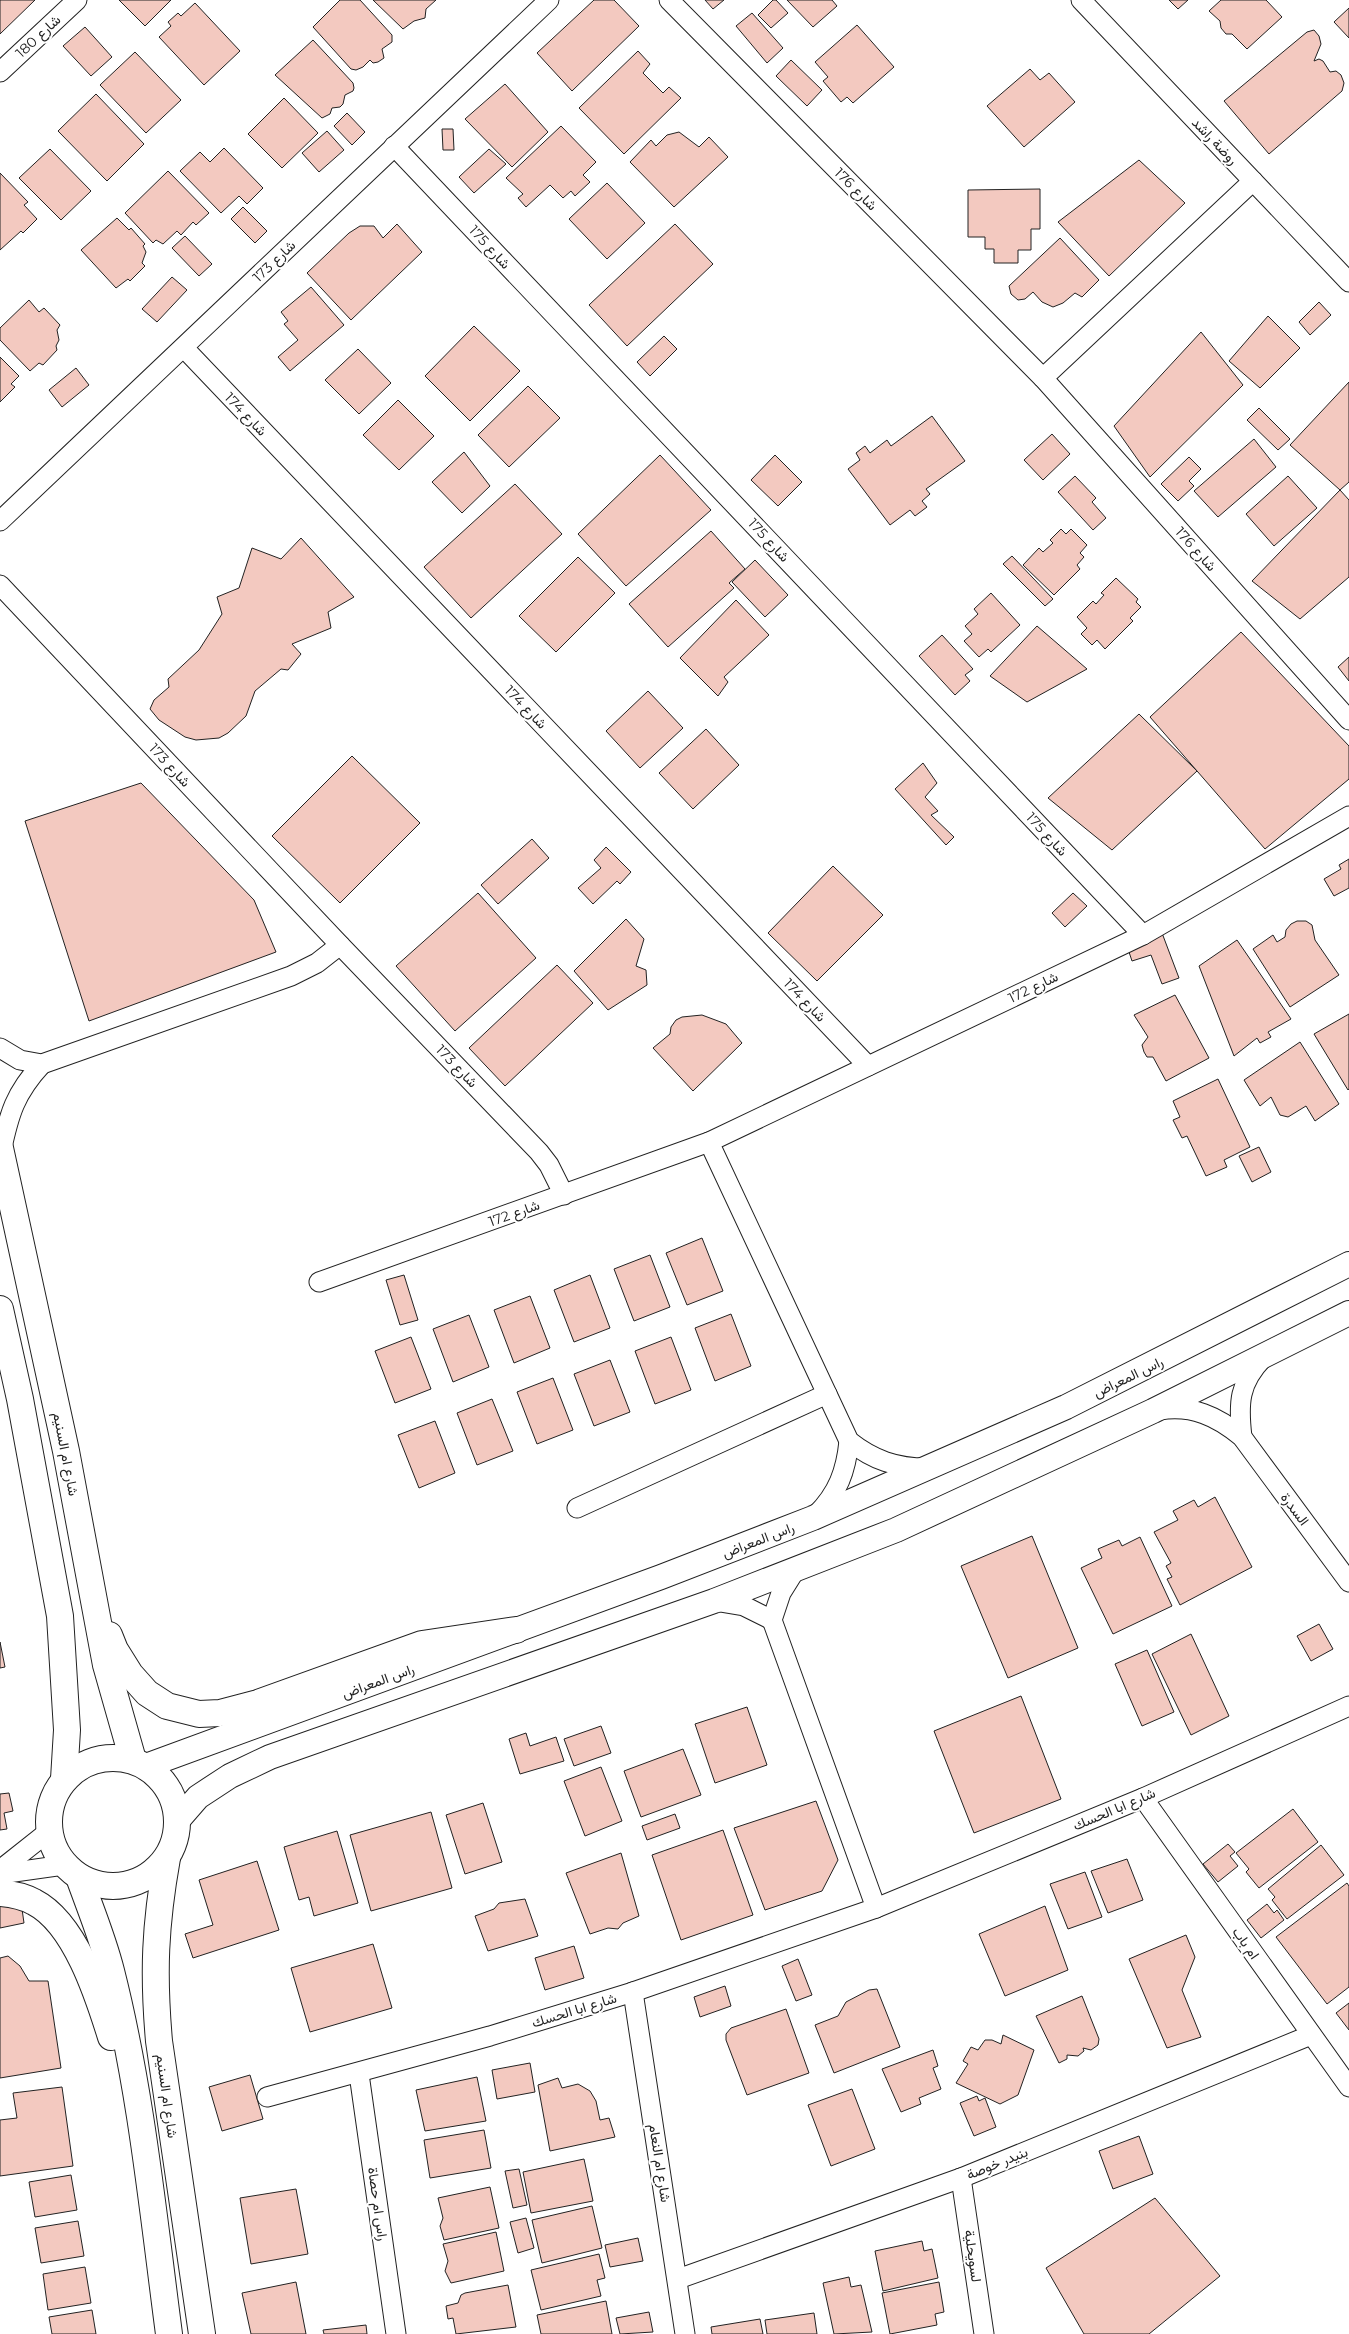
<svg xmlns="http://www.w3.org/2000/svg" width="1349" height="2334" font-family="Montserrat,Vazirmatn,sans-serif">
  <rect width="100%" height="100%" fill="#fff"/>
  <g fill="#f3c9c0" stroke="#222">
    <polygon points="0,0 35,0 0,34"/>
    <polygon points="119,0 171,0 145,26"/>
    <polygon points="340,0 360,0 392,35 392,42 382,49 384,58 378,62 373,63 370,60 363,67 356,70 351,69 313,27"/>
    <polygon points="373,0 436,0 426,9 425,18 414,21 403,29"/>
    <polygon points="594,0 614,0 639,26 572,91 537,53"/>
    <polygon points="705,0 724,0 713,9"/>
    <polygon points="773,0 776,0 788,13 771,28 758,15"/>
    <polygon points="787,0 832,0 837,6 813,27"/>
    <polygon points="1169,0 1188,0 1178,9"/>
    <polygon points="1221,0 1266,0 1282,17 1247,49 1232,34 1226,34 1221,28 1220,21 1209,11"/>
    <polygon points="195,3 240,51 204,85 159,37 171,26 168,22 178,13 181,16"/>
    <polygon points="1349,8 1349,38 1334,22"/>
    <polygon points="752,13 783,48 767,63 736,26"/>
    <polygon points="857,25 894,67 853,103 847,97 841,102 823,81 828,77 815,62"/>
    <polygon points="85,27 112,57 91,76 63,46"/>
    <polygon points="1314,30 1319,36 1321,44 1314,61 1319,59 1323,61 1330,72 1336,71 1341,75 1344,83 1342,91 1269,154 1224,101 1307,32"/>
    <polygon points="313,40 353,83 354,88 353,91 345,95 343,104 340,107 332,108 330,114 322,118 275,75"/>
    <polygon points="638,51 650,64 643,73 663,93 669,87 681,98 624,154 579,108"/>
    <polygon points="135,52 181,100 146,133 100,85"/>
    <polygon points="791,60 822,90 807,106 776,76"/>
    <polygon points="1030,69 1040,80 1049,73 1075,102 1024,147 987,106"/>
    <polygon points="505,84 548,132 512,167 465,119"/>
    <polygon points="96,94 144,144 107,181 58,131"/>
    <polygon points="284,98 318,133 282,168 248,134"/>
    <polygon points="347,113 365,132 352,145 334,126"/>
    <polygon points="561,126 596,162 583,175 590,182 575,196 571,191 563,198 550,185 526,207 518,198 523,194 506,178"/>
    <polygon points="442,129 453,129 454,150 443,150"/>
    <polygon points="327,131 344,150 319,172 302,153"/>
    <polygon points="679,132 699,147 709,137 728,157 674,207 630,162 651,140 656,146 667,135"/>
    <polygon points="224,148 263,188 247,204 239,196 221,213 180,171 200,152 210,162"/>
    <polygon points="50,149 91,191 61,220 19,178"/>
    <polygon points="489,149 506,164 474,193 459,177"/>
    <polygon points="1139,160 1185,203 1109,276 1058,222"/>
    <polygon points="168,171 209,213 196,225 193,222 181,235 177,231 163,244 156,240 153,243 125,213"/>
    <polygon points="0,173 28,202 24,205 37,219 23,233 21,231 0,250"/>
    <polygon points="607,183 645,223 607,259 569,219"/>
    <polygon points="1040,189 1040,229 1031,229 1031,250 1018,250 1018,263 994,263 994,249 985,249 985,237 968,237 968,190"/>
    <polygon points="243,207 267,231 255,243 231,219"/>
    <polygon points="117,218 129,230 131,228 145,244 143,246 146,252 142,263 145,266 130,281 128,279 116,288 81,250"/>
    <polygon points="397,224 422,252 351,320 307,273 349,233 360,226 374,226 383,238"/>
    <polygon points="675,224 713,264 627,346 589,305"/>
    <polygon points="185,236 212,264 199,276 172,248"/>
    <polygon points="1060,238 1099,280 1082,297 1075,293 1063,303 1053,307 1042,302 1033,292 1025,299 1018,300 1011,294 1009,286"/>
    <polygon points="172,277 187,290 157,322 142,309"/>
    <polygon points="311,287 344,325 290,371 278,357 298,340 284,324 288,321 281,312"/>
    <polygon points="29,300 39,312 44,308 60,325 57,330 59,340 56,346 57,350 43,365 39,363 30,371 0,340 0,328"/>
    <polygon points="1319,302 1331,315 1310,335 1299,322"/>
    <polygon points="1268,316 1300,348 1260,388 1229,361"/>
    <polygon points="474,326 520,371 470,421 425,376"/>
    <polygon points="1201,332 1243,385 1150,477 1114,426"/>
    <polygon points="664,336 677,349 650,376 637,362"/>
    <polygon points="358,349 391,383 359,414 325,380"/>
    <polygon points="0,357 19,376 11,384 15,387 0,402"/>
    <polygon points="76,368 89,385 62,407 49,390"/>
    <polygon points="1349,382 1349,482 1340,490 1290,445"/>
    <polygon points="528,386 560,418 509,467 478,435"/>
    <polygon points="398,400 434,436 399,470 363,435"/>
    <polygon points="1259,408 1290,439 1278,450 1247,420"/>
    <polygon points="932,416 965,461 926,489 930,494 922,501 927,507 915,516 910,510 890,525 848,469 860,460 856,453 865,446 870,453 887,440 891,446"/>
    <polygon points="1052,434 1070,454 1043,480 1024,460"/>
    <polygon points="1254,439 1276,467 1218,517 1194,491"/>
    <polygon points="464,452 490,486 462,513 432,482"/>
    <polygon points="660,455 711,510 626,586 578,534"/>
    <polygon points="775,455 802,482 778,506 751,480"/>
    <polygon points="1189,457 1201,469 1189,481 1194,486 1178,501 1161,484"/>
    <polygon points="1075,476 1096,498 1092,502 1106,518 1093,530 1058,492"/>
    <polygon points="1288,476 1317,508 1274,546 1246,514"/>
    <polygon points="515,484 562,534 471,618 424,567"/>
    <polygon points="1340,490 1349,500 1349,577 1300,619 1252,581"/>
    <polygon points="1061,529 1066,534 1071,529 1087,545 1080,553 1084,557 1077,565 1080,569 1054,595 1023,565 1039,548 1043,552 1053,543 1050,540"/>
    <polygon points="711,531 745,569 729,583 734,588 668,647 629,604"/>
    <polygon points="301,538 354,597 328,612 331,628 292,644 301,654 288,670 281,669 255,691 246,716 228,733 219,738 196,740 185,737 159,720 150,709 154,700 169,687 168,679 199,650 222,614 217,597 239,588 252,548 281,559"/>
    <polygon points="1012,556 1053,599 1045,606 1003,564"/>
    <polygon points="578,557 615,593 556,652 519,616"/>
    <polygon points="755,560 788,595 765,617 732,582"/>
    <polygon points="1116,578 1138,599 1136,602 1141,607 1130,618 1133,621 1105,649 1097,640 1092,645 1081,634 1087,628 1077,617 1093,601 1096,604 1104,595 1101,593"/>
    <polygon points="991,593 1020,625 991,652 988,649 979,657 964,641 972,634 965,626 978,614 974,609"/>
    <polygon points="736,600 769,635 724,677 728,682 718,696 680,658"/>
    <polygon points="1037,626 1087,669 1027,702 990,676"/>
    <polygon points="1241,632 1349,746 1349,779 1265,849 1150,717"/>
    <polygon points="942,635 973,669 965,675 970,681 955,695 919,656"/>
    <polygon points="1349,657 1349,681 1338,667"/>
    <polygon points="648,691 683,728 640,768 606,731"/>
    <polygon points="1139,714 1197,771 1112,850 1048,798"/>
    <polygon points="706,729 739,765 693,809 659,773"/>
    <polygon points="352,756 420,823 340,903 272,836"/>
    <polygon points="923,763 937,783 925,797 938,811 931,815 954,837 946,845 895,789"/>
    <polygon points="141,783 254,900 276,952 89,1021 25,821"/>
    <polygon points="532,839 549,858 498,904 481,885"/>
    <polygon points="606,847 631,872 620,884 617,881 593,904 578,888 601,868 594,860"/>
    <polygon points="1349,859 1349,888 1334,896 1324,879 1341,869 1339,865"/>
    <polygon points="833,866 883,915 817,981 768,933"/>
    <polygon points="478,893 536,958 455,1031 396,966"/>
    <polygon points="1073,893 1087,906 1065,927 1052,913"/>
    <polygon points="626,919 644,939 636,966 646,970 647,985 608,1010 574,971"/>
    <polygon points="1297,921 1306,921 1312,925 1315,940 1339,975 1290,1007 1253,949 1273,935 1277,942 1285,937 1286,930 1291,924"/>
    <polygon points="1162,933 1179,978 1162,984 1151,955 1132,961 1127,946"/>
    <polygon points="1237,940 1291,1019 1268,1032 1271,1037 1260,1043 1257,1038 1234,1056 1199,966"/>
    <polygon points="557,965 593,1003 505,1086 469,1048"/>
    <polygon points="1175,995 1209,1058 1166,1081 1153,1057 1147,1057 1144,1052 1142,1045 1148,1037 1134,1015"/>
    <polygon points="1349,1014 1349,1089 1348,1090 1314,1034"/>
    <polygon points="702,1015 726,1024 742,1043 693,1091 653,1048 670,1034 671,1027 676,1020 682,1017"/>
    <polygon points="1300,1042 1339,1104 1315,1121 1306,1106 1288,1117 1280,1115 1271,1097 1260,1106 1244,1080"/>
    <polygon points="1218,1079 1250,1147 1224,1160 1227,1167 1206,1176 1187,1136 1182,1138 1173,1120 1180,1117 1173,1101"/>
    <polygon points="1259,1147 1271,1172 1252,1182 1239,1156"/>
    <polygon points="702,1238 723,1291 687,1305 666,1253"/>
    <polygon points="650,1255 670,1307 634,1321 614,1269"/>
    <polygon points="404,1275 418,1320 400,1325 386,1280"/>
    <polygon points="590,1275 610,1328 574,1342 554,1290"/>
    <polygon points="530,1296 550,1348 514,1363 494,1310"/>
    <polygon points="731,1314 751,1366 715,1381 695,1328"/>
    <polygon points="469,1315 489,1367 453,1382 433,1329"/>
    <polygon points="411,1337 431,1389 395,1403 375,1351"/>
    <polygon points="671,1337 691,1390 655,1404 635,1351"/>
    <polygon points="610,1360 630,1412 594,1426 574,1374"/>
    <polygon points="553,1378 573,1430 537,1444 517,1392"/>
    <polygon points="492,1399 513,1451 477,1465 457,1413"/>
    <polygon points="435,1421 455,1473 419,1488 398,1435"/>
    <polygon points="1215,1497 1252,1567 1180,1605 1167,1579 1172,1577 1166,1566 1171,1563 1154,1532 1178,1520 1173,1511 1194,1500 1198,1507"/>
    <polygon points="1032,1536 1078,1648 1008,1678 961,1566"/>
    <polygon points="1140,1537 1172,1606 1113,1634 1081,1568 1102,1558 1098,1549 1119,1540 1122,1546"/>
    <polygon points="1319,1624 1333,1649 1311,1661 1297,1636"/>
    <polygon points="1191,1634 1229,1716 1191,1735 1152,1654"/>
    <polygon points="0,1642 5,1667 0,1668"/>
    <polygon points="1147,1650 1174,1712 1142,1726 1115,1664"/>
    <polygon points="1021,1696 1061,1799 974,1833 934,1731"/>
    <polygon points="747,1707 767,1765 715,1783 695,1724"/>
    <polygon points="601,1726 611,1753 574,1766 564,1739"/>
    <polygon points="526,1733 530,1746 556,1737 564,1761 520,1774 509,1739"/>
    <polygon points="683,1749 701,1795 641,1817 624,1771"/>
    <polygon points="601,1767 622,1821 585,1836 564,1781"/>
    <polygon points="9,1793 13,1811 4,1813 7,1829 0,1830 0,1794"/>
    <polygon points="816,1801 838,1860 822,1891 765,1910 734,1828"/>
    <polygon points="483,1803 502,1862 465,1874 446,1815"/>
    <polygon points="1293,1809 1318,1842 1259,1888 1246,1872 1249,1869 1236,1853"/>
    <polygon points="431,1812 452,1888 371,1911 350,1835"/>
    <polygon points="675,1814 680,1828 647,1840 642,1826"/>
    <polygon points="723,1830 753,1915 681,1940 652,1855"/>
    <polygon points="337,1831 358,1903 314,1916 309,1897 299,1900 284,1847"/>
    <polygon points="1228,1844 1235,1852 1230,1856 1238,1866 1218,1882 1203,1864"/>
    <polygon points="1321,1845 1344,1875 1287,1919 1272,1900 1275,1897 1268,1889"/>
    <polygon points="621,1853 639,1916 623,1923 618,1929 608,1928 590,1934 566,1873"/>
    <polygon points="1127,1859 1143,1900 1108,1913 1091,1871"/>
    <polygon points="257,1861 279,1930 193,1958 185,1934 213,1925 199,1880"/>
    <polygon points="1085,1872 1102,1917 1068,1929 1050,1884"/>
    <polygon points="1347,1883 1349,1886 1349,1987 1327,2004 1276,1937"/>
    <polygon points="525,1899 538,1936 488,1951 475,1916 494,1909 499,1903"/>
    <polygon points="21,1902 24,1923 0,1928 0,1906"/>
    <polygon points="1267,1904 1274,1913 1277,1910 1284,1920 1261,1938 1247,1920"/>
    <polygon points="1045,1906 1068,1970 1005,1996 979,1934"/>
    <polygon points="1186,1935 1195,1957 1182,1990 1201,2037 1167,2048 1129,1959"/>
    <polygon points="373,1944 392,2008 310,2032 291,1968"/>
    <polygon points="574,1946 584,1978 545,1990 535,1958"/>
    <polygon points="8,1956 20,1966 29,1981 48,1981 61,2068 0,2078 0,1958"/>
    <polygon points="798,1959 812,1995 796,2001 782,1966"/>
    <polygon points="725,1986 731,2006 700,2017 694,1997"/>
    <polygon points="877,1989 900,2047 834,2073 815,2025 838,2016 846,2002 869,1990"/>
    <polygon points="1082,1996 1099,2039 1098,2045 1091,2050 1083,2048 1084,2051 1078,2056 1067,2055 1067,2059 1059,2063 1036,2016"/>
    <polygon points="1349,2003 1349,2030 1336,2013"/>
    <polygon points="786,2009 809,2073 747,2095 726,2040 726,2034 731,2028"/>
    <polygon points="1003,2035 1034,2050 1018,2095 1000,2104 956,2083 968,2064 963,2061 971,2047 978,2050 985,2040 992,2040 1001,2044"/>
    <polygon points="933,2050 938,2066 933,2068 941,2089 919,2098 921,2104 901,2112 882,2069"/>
    <polygon points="530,2063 535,2092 497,2099 492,2070"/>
    <polygon points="250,2075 263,2119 222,2131 209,2087"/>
    <polygon points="477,2077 486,2121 425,2131 416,2090"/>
    <polygon points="558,2078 562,2088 578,2084 590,2091 596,2101 600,2120 609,2118 615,2137 550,2151 538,2085"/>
    <polygon points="62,2087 73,2166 0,2176 0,2120 17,2118 13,2093"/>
    <polygon points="852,2089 875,2149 831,2166 808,2105"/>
    <polygon points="977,2096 979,2101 985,2098 996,2127 974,2136 960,2103"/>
    <polygon points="484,2130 491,2168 430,2178 424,2140"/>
    <polygon points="1139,2136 1153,2174 1113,2189 1099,2151"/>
    <polygon points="584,2159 593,2201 531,2213 523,2172"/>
    <polygon points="519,2169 527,2205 513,2208 505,2171"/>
    <polygon points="71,2175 77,2210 35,2217 29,2182"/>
    <polygon points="490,2187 499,2228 444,2240 440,2226 443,2218 438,2198"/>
    <polygon points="296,2189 308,2254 251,2264 240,2198"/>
    <polygon points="1155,2198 1220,2276 1149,2334 1084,2334 1046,2268"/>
    <polygon points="592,2206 602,2248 542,2263 532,2220"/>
    <polygon points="526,2218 534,2248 518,2253 510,2222"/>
    <polygon points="78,2221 84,2256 41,2263 35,2228"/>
    <polygon points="496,2232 504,2271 451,2283 445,2271 448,2261 443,2244"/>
    <polygon points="638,2238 643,2261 610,2267 605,2245"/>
    <polygon points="922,2241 924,2251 932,2249 938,2278 883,2291 875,2251"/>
    <polygon points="599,2254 605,2278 597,2280 601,2296 541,2310 531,2270"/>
    <polygon points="85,2267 91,2303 48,2310 43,2274"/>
    <polygon points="849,2277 851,2287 861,2285 872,2332 834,2334 823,2283"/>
    <polygon points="296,2282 306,2334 251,2334 242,2293"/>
    <polygon points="939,2282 944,2312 935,2314 937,2325 890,2334 882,2293"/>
    <polygon points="508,2285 516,2327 456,2334 453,2318 448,2319 446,2306 458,2303 461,2295 465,2293"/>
    <polygon points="606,2301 612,2334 541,2334 537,2315"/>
    <polygon points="92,2310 96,2334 52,2334 49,2317"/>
    <polygon points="649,2312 653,2332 620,2334 616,2318"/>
    <polygon points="814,2313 817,2334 767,2334 765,2320"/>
    <polygon points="760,2319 763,2334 712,2334 711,2327"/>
    <polygon points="366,2325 367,2334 324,2334 323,2330"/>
  </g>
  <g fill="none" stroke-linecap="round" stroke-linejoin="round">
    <defs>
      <g id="minor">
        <polyline points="669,0 1043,378 1349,720"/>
        <polyline points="1081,0 1349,282"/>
        <polyline points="0,72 77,0"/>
        <polyline points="394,146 1143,935"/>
        <polyline points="184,348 868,1066"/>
        <polyline points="1043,378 1253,181"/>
        <polyline points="0,521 549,0"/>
        <polyline points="0,585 340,945 539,1152 549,1165 564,1195"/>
        <polyline points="0,1048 20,1060 42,1064 291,976 317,963 340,945"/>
        <path d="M709 1142 849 1441C873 1460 896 1468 927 1468"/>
        <path d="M1 1152C9 1114 15 1093 42 1064"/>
        <polyline points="319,1282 709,1142 1143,935 1349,816"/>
        <path d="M1160 1410C1192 1405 1217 1416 1242 1437L1349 1582"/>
        <path d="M1242 1437C1238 1403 1239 1383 1263 1358"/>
        <polyline points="577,1508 827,1394"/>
        <path d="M816 1515C838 1493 846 1471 849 1441"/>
        <polyline points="796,1569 781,1593 772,1620 876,1908"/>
        <polyline points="714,1601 744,1606 772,1620"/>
        <polyline points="1143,1798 1349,2087"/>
        <polyline points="0,1870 48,1832"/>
        <polyline points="0,1874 64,1865"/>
        <polyline points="633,1992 685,2334"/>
        <polyline points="359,2074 396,2334"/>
        <polyline points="267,2097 490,2036 633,1992 876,1908 1143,1798 1349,1706"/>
        <polyline points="961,2178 984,2334"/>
        <polyline points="678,2279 961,2178 1311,2035"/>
      </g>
      <g id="tertiary">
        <polyline points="146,1766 661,1577 813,1518 1066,1407 1349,1264"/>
        <polyline points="178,1820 198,1797 230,1776 270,1757 714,1601 896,1530 1153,1411 1349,1313"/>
      </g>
      <g id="secondary">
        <polyline points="0,1148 66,1451 106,1665 133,1760"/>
        <polyline points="0,1309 20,1399 60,1616 67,1730 64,1779"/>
        <polyline points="109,1635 115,1650 130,1674 147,1693 167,1706 199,1714 220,1713 258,1703 422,1644 516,1630"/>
        <circle cx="113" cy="1822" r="64"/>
        <path d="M167 1858C155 1925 153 1973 159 2041L202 2334"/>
        <path d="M79 1877C90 1908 103 1939 111 1971 141 2089 153 2213 169 2334"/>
        <path d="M0 1893C12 1894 23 1896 34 1902 75 1923 98 1995 111 2037"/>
      </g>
    </defs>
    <use href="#minor" stroke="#222" stroke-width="21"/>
    <use href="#tertiary" stroke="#222" stroke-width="26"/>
    <use href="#secondary" stroke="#222" stroke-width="28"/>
    <use href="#minor" stroke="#fff" stroke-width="19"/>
    <use href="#tertiary" stroke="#fff" stroke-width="24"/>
    <use href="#secondary" stroke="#fff" stroke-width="26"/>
  </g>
  <g text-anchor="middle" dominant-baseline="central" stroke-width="4" stroke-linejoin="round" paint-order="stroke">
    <g font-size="14" fill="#222" stroke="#fff">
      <text transform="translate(38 36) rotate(-43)">شارع 180</text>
      <text transform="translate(1215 141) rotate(46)">روضة راشد</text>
      <text transform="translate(856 189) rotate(45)">شارع 176</text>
      <text transform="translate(490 247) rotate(47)">شارع 175</text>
      <text transform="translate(274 261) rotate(-44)">شارع 173</text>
      <text transform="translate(246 414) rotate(46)">شارع 174</text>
      <text transform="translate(769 540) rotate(47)">شارع 175</text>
      <text transform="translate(1196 549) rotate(48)">شارع 176</text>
      <text transform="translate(526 707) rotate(46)">شارع 174</text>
      <text transform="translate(170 765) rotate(47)">شارع 173</text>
      <text transform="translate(1047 834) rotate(47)">شارع 175</text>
      <text transform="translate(1033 987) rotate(-26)">شارع 172</text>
      <text transform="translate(805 1000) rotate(46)">شارع 174</text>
      <text transform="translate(457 1066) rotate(46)">شارع 173</text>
      <text transform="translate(514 1213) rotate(-20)">شارع 172</text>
      <text transform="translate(1128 1377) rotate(-26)">راس المعراض</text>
      <text transform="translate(66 1454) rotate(79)">شارع ام السنيم</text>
      <text transform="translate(1295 1509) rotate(53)">السدرة</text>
      <text transform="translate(758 1540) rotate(-21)">راس المعراض</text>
      <text transform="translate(378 1681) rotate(-20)">راس المعراض</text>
      <text transform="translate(1114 1809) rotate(-23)">شارع ابا الحسك</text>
      <text transform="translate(1246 1943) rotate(55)">ام باب</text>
      <text transform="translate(574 2010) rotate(-17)">شارع ابا الحسك</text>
      <text transform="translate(167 2096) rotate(82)">شارع ام السنيم</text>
      <text transform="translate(660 2163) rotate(81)">شارع ام النعام</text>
      <text transform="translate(997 2163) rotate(-22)">بنيدر خوصة</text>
      <text transform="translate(378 2204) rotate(82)">راس ام حصاة</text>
      <text transform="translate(973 2256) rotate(82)">لسويحلية</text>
    </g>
  </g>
</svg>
